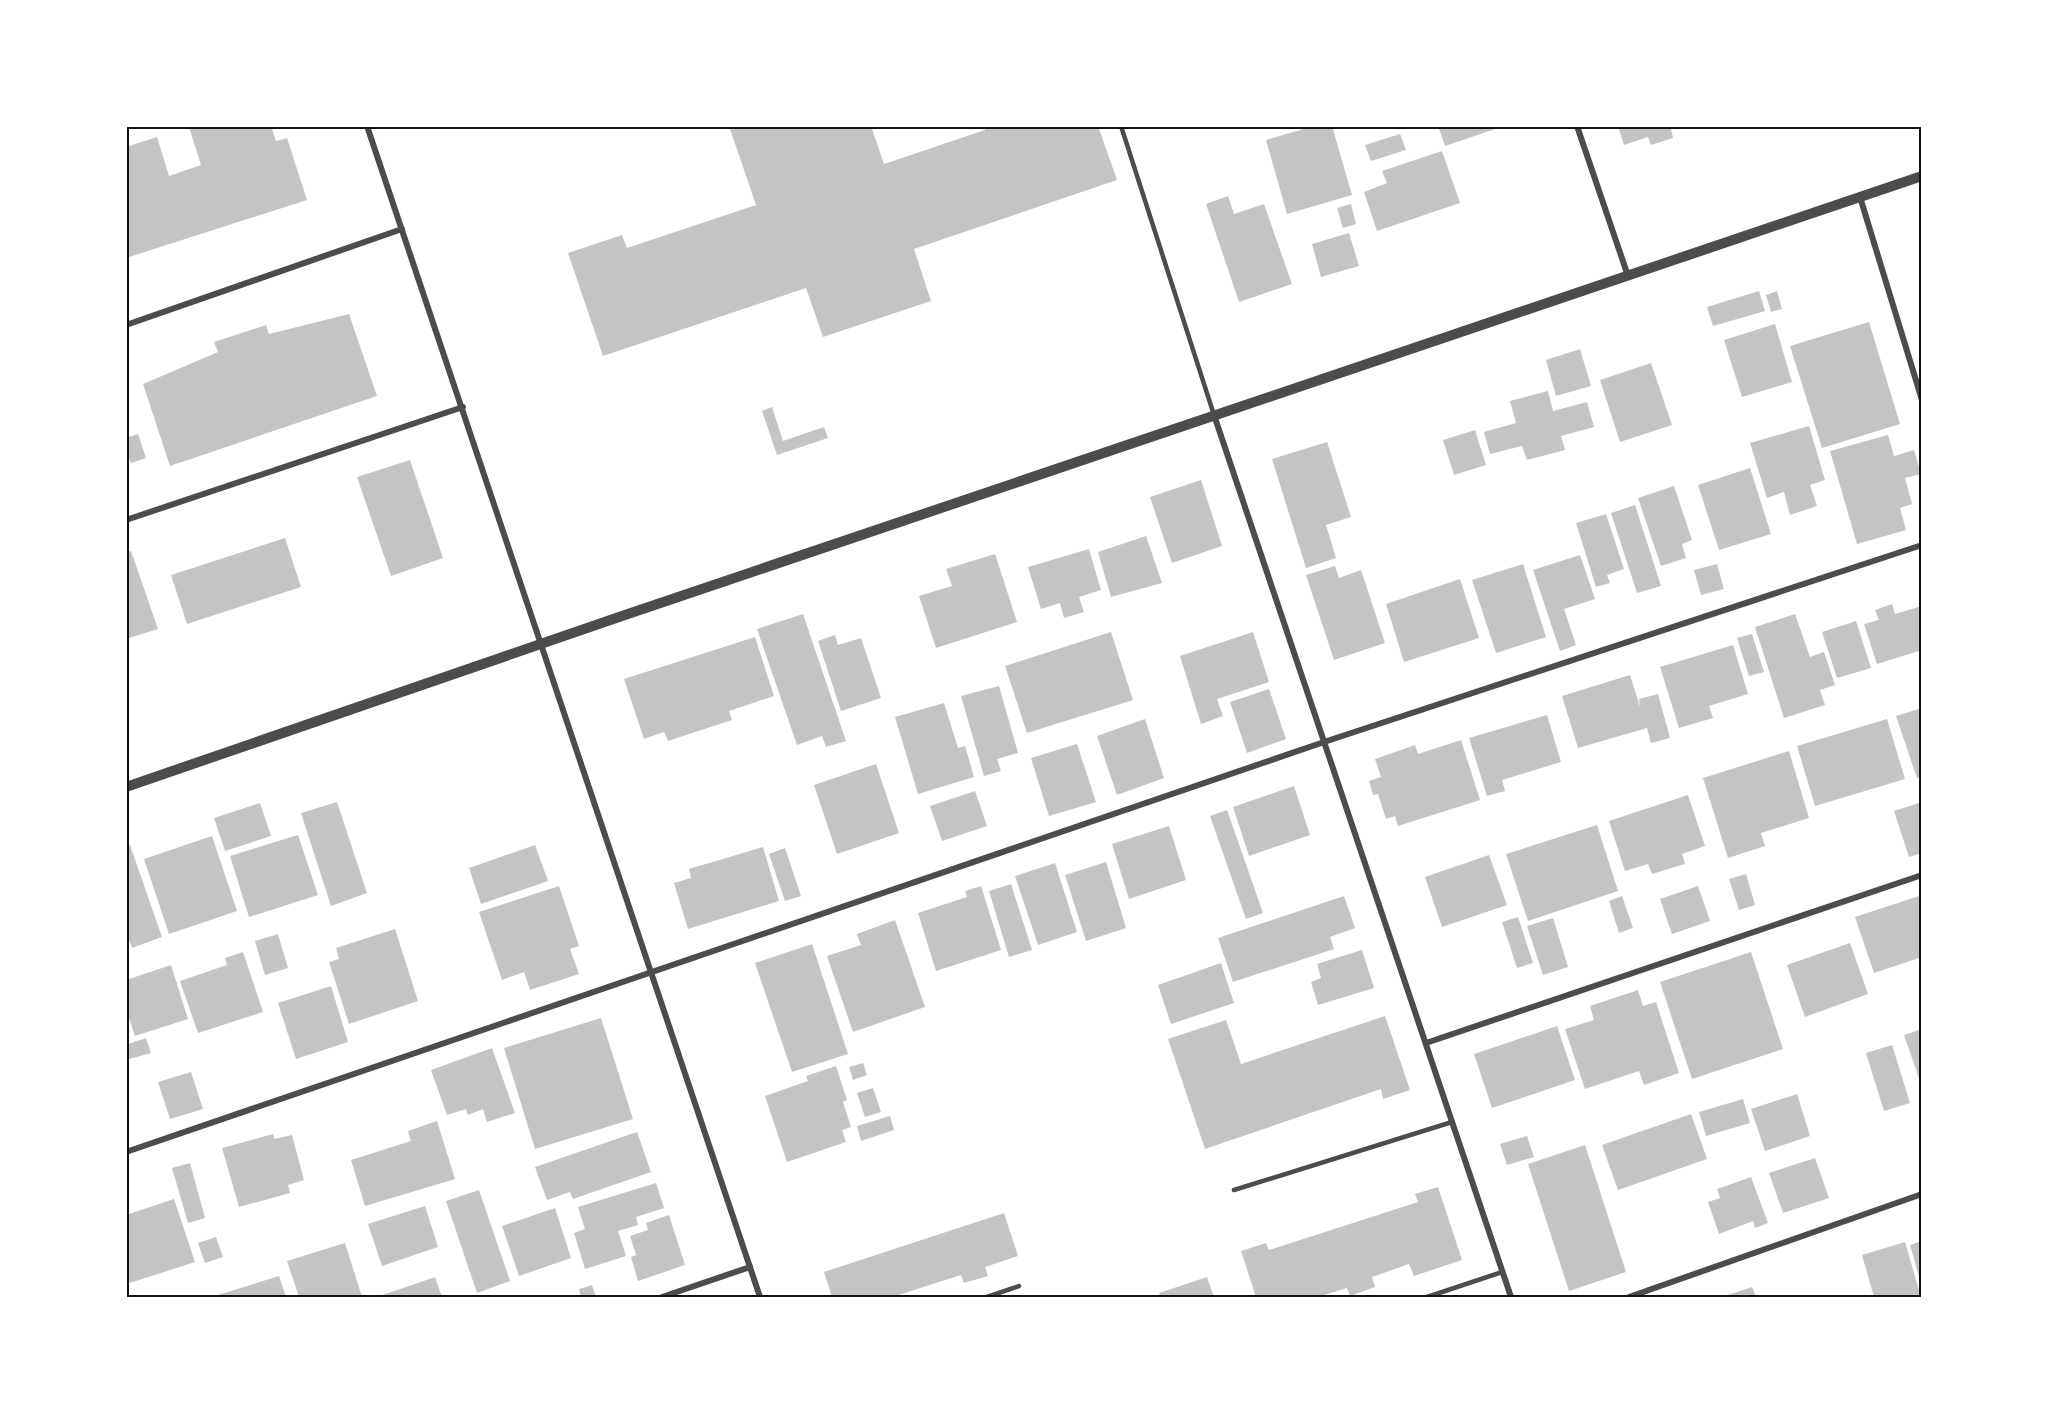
<svg xmlns="http://www.w3.org/2000/svg" width="2048" height="1423" font-family="'PT Sans Narrow',sans-serif">
  <rect width="100%" height="100%" fill="#fff"/>
  <g fill="#c4c4c4">
    <polygon points="271,126 276,141 287,138 307,200 126,258 126,147 157,137 169,176 201,165 189,127"/>
    <polygon points="729,126 871,126 884,164 985,130 984,126 1098,126 1117,180 914,249 931,301 823,337 806,288 603,356 568,253 622,235 627,248 756,205"/>
    <polygon points="1314,126 1332,126 1352,195 1287,214 1266,140"/>
    <polygon points="1438,126 1504,126 1445,146"/>
    <polygon points="1618,126 1679,126 1671,129 1673,138 1651,145 1648,137 1624,145"/>
    <polygon points="1400,134 1406,150 1371,161 1365,145"/>
    <polygon points="1442,151 1460,203 1377,231 1364,192 1387,183 1382,171"/>
    <polygon points="1228,196 1234,214 1264,204 1292,284 1239,302 1206,204"/>
    <polygon points="1351,204 1356,224 1343,228 1337,208"/>
    <polygon points="1349,233 1359,266 1321,277 1312,244"/>
    <polygon points="1759,291 1765,311 1713,326 1707,307"/>
    <polygon points="1777,291 1782,309 1771,312 1766,295"/>
    <polygon points="349,314 377,396 170,466 143,384 218,352 214,342 266,325 269,334"/>
    <polygon points="1869,322 1900,424 1822,448 1790,346"/>
    <polygon points="1775,324 1792,382 1742,397 1724,340"/>
    <polygon points="1580,349 1591,386 1556,396 1546,360"/>
    <polygon points="1651,363 1672,425 1620,442 1600,380"/>
    <polygon points="1548,391 1553,411 1587,402 1594,427 1561,436 1565,450 1527,460 1522,446 1490,454 1484,432 1516,423 1510,401"/>
    <polygon points="772,407 783,441 824,427 828,438 777,455 762,411"/>
    <polygon points="1809,426 1825,480 1810,485 1817,506 1790,515 1784,492 1767,498 1750,443"/>
    <polygon points="1475,430 1486,465 1454,475 1443,440"/>
    <polygon points="138,434 146,458 131,463 126,450 126,438"/>
    <polygon points="1888,435 1894,456 1914,450 1921,474 1905,478 1912,504 1900,508 1906,530 1857,544 1830,451"/>
    <polygon points="1327,442 1351,517 1326,525 1336,558 1306,568 1272,459"/>
    <polygon points="410,460 443,558 391,576 357,477"/>
    <polygon points="1750,468 1771,534 1719,550 1698,485"/>
    <polygon points="1201,480 1222,546 1172,563 1150,497"/>
    <polygon points="1674,486 1692,540 1682,544 1686,558 1661,566 1638,498"/>
    <polygon points="1635,505 1661,586 1637,593 1611,513"/>
    <polygon points="1606,514 1624,569 1607,575 1610,583 1596,587 1576,523"/>
    <polygon points="1146,536 1162,583 1111,597 1098,552"/>
    <polygon points="285,538 301,587 187,624 171,575"/>
    <polygon points="1089,549 1101,590 1079,597 1084,612 1064,618 1060,603 1041,609 1028,567"/>
    <polygon points="131,551 158,629 126,639 126,553"/>
    <polygon points="995,554 1017,622 936,648 919,596 952,586 946,569"/>
    <polygon points="1580,555 1595,599 1564,609 1576,645 1560,651 1533,570"/>
    <polygon points="1523,564 1546,637 1496,653 1472,580"/>
    <polygon points="1717,564 1724,589 1701,595 1694,570"/>
    <polygon points="1335,566 1339,578 1361,570 1385,643 1334,660 1306,575"/>
    <polygon points="1460,579 1479,638 1404,662 1386,604"/>
    <polygon points="1892,604 1895,614 1922,606 1922,650 1877,664 1864,624 1879,620 1875,610"/>
    <polygon points="803,614 846,741 826,747 822,736 797,745 757,629"/>
    <polygon points="1795,614 1810,657 1824,652 1835,685 1820,690 1825,705 1784,718 1755,627"/>
    <polygon points="1856,621 1871,668 1837,678 1822,632"/>
    <polygon points="1111,632 1133,700 1027,733 1005,666"/>
    <polygon points="1253,632 1269,682 1217,699 1223,716 1201,724 1180,656"/>
    <polygon points="1752,634 1764,672 1749,676 1737,638"/>
    <polygon points="835,635 838,645 861,638 881,698 841,711 818,641"/>
    <polygon points="755,637 774,696 729,711 732,720 668,741 664,732 644,739 624,679"/>
    <polygon points="1733,645 1748,694 1709,706 1713,718 1679,728 1660,667"/>
    <polygon points="1630,675 1640,707 1639,699 1658,694 1670,738 1651,743 1647,728 1578,748 1562,696"/>
    <polygon points="999,686 1018,753 997,759 1001,771 984,776 961,696"/>
    <polygon points="1269,689 1286,739 1247,753 1230,702"/>
    <polygon points="944,703 958,748 965,746 974,777 918,794 895,717"/>
    <polygon points="1922,708 1922,777 1917,778 1896,716"/>
    <polygon points="1547,715 1561,762 1502,780 1505,791 1487,796 1469,738"/>
    <polygon points="1145,719 1164,778 1117,795 1097,736"/>
    <polygon points="1887,719 1905,779 1815,806 1797,746"/>
    <polygon points="1461,740 1480,800 1398,826 1395,816 1386,819 1378,794 1373,795 1369,781 1381,777 1375,759 1415,745 1418,754"/>
    <polygon points="1077,744 1096,802 1049,816 1031,758"/>
    <polygon points="1789,751 1809,818 1761,833 1765,846 1728,858 1703,778"/>
    <polygon points="876,764 899,833 837,854 814,785"/>
    <polygon points="1294,786 1310,835 1249,856 1233,807"/>
    <polygon points="975,791 987,826 942,841 930,806"/>
    <polygon points="1688,795 1705,846 1682,854 1685,864 1652,874 1648,864 1625,871 1609,821"/>
    <polygon points="337,802 367,893 331,906 301,813"/>
    <polygon points="260,803 271,836 225,851 214,818"/>
    <polygon points="1919,803 1922,814 1922,853 1909,857 1894,811"/>
    <polygon points="1227,810 1263,913 1246,919 1210,816"/>
    <polygon points="1597,825 1618,891 1528,921 1506,854"/>
    <polygon points="1169,826 1186,880 1129,899 1112,844"/>
    <polygon points="298,835 318,895 249,917 230,856"/>
    <polygon points="212,836 237,911 169,934 144,859"/>
    <polygon points="130,845 162,937 132,948 126,932 126,846"/>
    <polygon points="535,845 548,881 481,904 469,868"/>
    <polygon points="763,847 779,901 688,929 674,883 691,878 689,869"/>
    <polygon points="785,848 801,896 785,901 769,854"/>
    <polygon points="1489,855 1507,905 1442,927 1425,877"/>
    <polygon points="1106,862 1126,928 1086,941 1065,875"/>
    <polygon points="1055,863 1077,932 1038,945 1015,876"/>
    <polygon points="1746,874 1755,905 1739,910 1729,879"/>
    <polygon points="1011,884 1032,950 1009,957 989,891"/>
    <polygon points="559,886 579,946 570,949 579,974 530,990 524,972 502,980 479,912"/>
    <polygon points="981,886 1001,950 936,971 918,913 967,897 965,891"/>
    <polygon points="1698,886 1710,921 1672,934 1660,899"/>
    <polygon points="1922,895 1922,957 1874,973 1855,917"/>
    <polygon points="1344,896 1355,928 1330,937 1334,949 1233,982 1218,938"/>
    <polygon points="1622,896 1633,928 1619,933 1609,901"/>
    <polygon points="1518,917 1533,963 1517,968 1502,922"/>
    <polygon points="1553,918 1568,967 1543,975 1527,926"/>
    <polygon points="895,920 925,1007 853,1032 827,956 861,945 857,934"/>
    <polygon points="395,929 418,1001 349,1024 329,962 339,959 336,948"/>
    <polygon points="278,934 288,968 265,975 255,941"/>
    <polygon points="1850,943 1868,994 1805,1017 1787,965"/>
    <polygon points="812,944 848,1054 792,1072 755,963"/>
    <polygon points="1362,950 1374,988 1318,1005 1311,982 1321,978 1317,964"/>
    <polygon points="243,952 263,1012 198,1033 180,981 227,965 225,958"/>
    <polygon points="1751,952 1783,1049 1692,1079 1660,982"/>
    <polygon points="1221,963 1234,1003 1171,1024 1158,985"/>
    <polygon points="171,965 188,1019 135,1036 126,1009 126,980"/>
    <polygon points="331,986 348,1042 296,1059 278,1003"/>
    <polygon points="1638,990 1643,1006 1656,1002 1679,1073 1644,1085 1639,1071 1585,1089 1565,1029 1594,1020 1590,1006"/>
    <polygon points="1385,1016 1410,1090 1383,1099 1381,1089 1205,1149 1168,1039 1226,1020 1241,1064"/>
    <polygon points="601,1018 633,1119 535,1149 504,1048"/>
    <polygon points="1557,1026 1575,1080 1492,1108 1474,1054"/>
    <polygon points="1922,1029 1922,1087 1904,1035"/>
    <polygon points="146,1038 151,1053 126,1060 126,1039 128,1044"/>
    <polygon points="1892,1045 1910,1103 1884,1111 1866,1053"/>
    <polygon points="492,1048 515,1113 487,1122 483,1109 468,1115 466,1109 447,1115 431,1070"/>
    <polygon points="863,1063 867,1075 853,1080 849,1067"/>
    <polygon points="836,1066 847,1100 843,1102 851,1127 842,1130 846,1142 787,1162 765,1096 808,1081 806,1076"/>
    <polygon points="191,1072 203,1109 170,1119 158,1082"/>
    <polygon points="873,1088 881,1112 865,1117 857,1093"/>
    <polygon points="1797,1094 1810,1136 1765,1151 1751,1109"/>
    <polygon points="1743,1099 1750,1123 1706,1136 1699,1112"/>
    <polygon points="1691,1114 1707,1159 1618,1190 1602,1145"/>
    <polygon points="890,1116 894,1130 861,1141 857,1126"/>
    <polygon points="437,1121 455,1179 365,1206 351,1160 411,1141 408,1131"/>
    <polygon points="637,1132 651,1172 573,1199 570,1192 547,1200 535,1167"/>
    <polygon points="273,1134 274,1139 292,1135 304,1180 288,1185 290,1193 239,1207 222,1148"/>
    <polygon points="1527,1136 1534,1157 1507,1165 1500,1144"/>
    <polygon points="1585,1145 1626,1272 1569,1291 1528,1164"/>
    <polygon points="1815,1158 1829,1198 1783,1213 1769,1173"/>
    <polygon points="190,1163 205,1218 188,1223 172,1168"/>
    <polygon points="1751,1177 1768,1223 1755,1228 1753,1221 1719,1234 1708,1202 1720,1198 1717,1189"/>
    <polygon points="656,1183 664,1208 636,1217 638,1225 618,1231 626,1256 585,1269 574,1233 585,1229 578,1207"/>
    <polygon points="1438,1187 1462,1260 1414,1276 1409,1264 1372,1277 1375,1287 1350,1296 1347,1288 1318,1297 1256,1297 1241,1251 1266,1243 1269,1250 1418,1202 1415,1194"/>
    <polygon points="479,1190 510,1281 477,1293 446,1201"/>
    <polygon points="174,1199 195,1262 130,1283 126,1270 126,1215"/>
    <polygon points="425,1206 438,1247 382,1266 368,1224"/>
    <polygon points="555,1208 571,1258 519,1276 502,1226"/>
    <polygon points="1004,1213 1018,1256 985,1267 988,1276 964,1283 961,1275 892,1297 832,1297 824,1272"/>
    <polygon points="669,1215 685,1265 638,1281 631,1257 636,1255 630,1236 648,1230 646,1223"/>
    <polygon points="216,1237 223,1257 205,1263 198,1243"/>
    <polygon points="1922,1241 1922,1284 1921,1284 1910,1245"/>
    <polygon points="1905,1242 1921,1297 1874,1297 1862,1255"/>
    <polygon points="345,1243 362,1297 299,1297 287,1261"/>
    <polygon points="279,1276 286,1297 219,1297 218,1295"/>
    <polygon points="435,1277 442,1297 377,1297"/>
    <polygon points="1207,1277 1214,1297 1161,1297 1159,1293"/>
    <polygon points="592,1285 596,1297 581,1297 579,1289"/>
    <polygon points="1752,1287 1756,1297 1722,1297"/>
  </g>
  <g fill="none" stroke-linecap="round" stroke-linejoin="round">
    <g stroke="#4c4c4c" stroke-width="4.5">
      <polyline points="1121,126 1214,415"/>
      <polyline points="1234,1190 1452,1122"/>
      <polyline points="987,1297 1019,1286"/>
      <polyline points="1427,1297 1502,1272"/>
    </g>
    <g stroke="#4c4c4c" stroke-width="6">
      <polyline points="367,126 760,1297"/>
      <polyline points="1577,126 1628,276"/>
      <polyline points="1860,197 1922,400"/>
      <polyline points="126,325 402,229"/>
      <polyline points="1214,415 1511,1297"/>
      <polyline points="126,520 463,407"/>
      <polyline points="1426,1043 1922,875"/>
      <polyline points="126,1152 1324,742 1922,545"/>
      <polyline points="662,1297 750,1267"/>
      <polyline points="1629,1297 1922,1194"/>
    </g>
    <polyline stroke="#4c4c4c" stroke-width="10" points="126,787 622,616 1922,176"/>
  </g>
  <rect width="2048" height="1423" fill="none" stroke="#ffffff" stroke-width="255"/>
  <rect x="128" y="128" width="1792" height="1168" fill="none" stroke="#111" stroke-width="2"/>
</svg>
